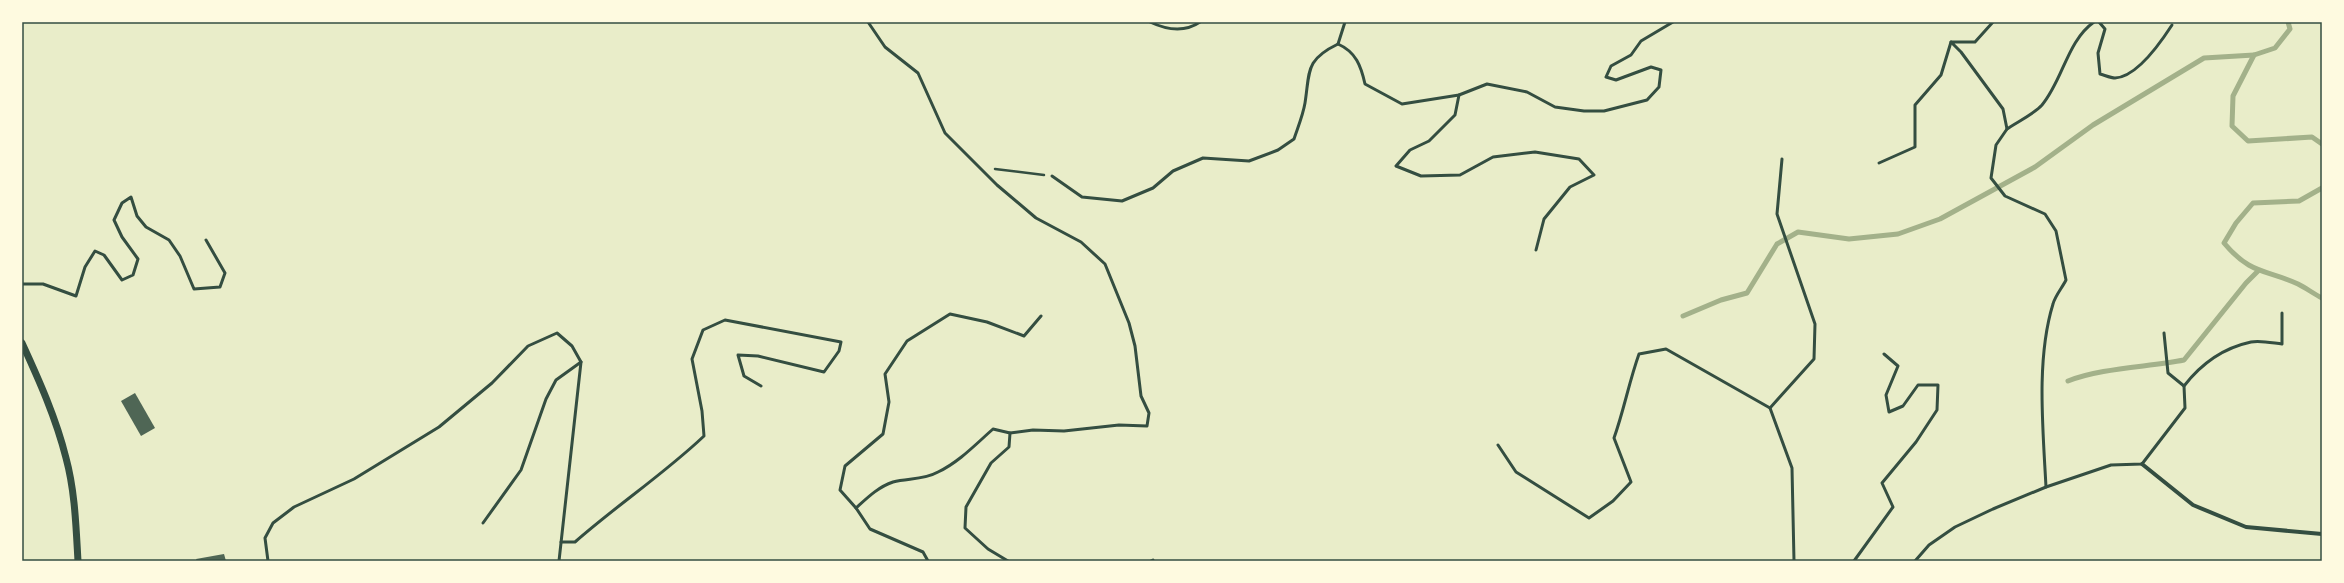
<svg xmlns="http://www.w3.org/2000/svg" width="2344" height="583" font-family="'Fira Sans Condensed',sans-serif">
  <rect width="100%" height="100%" fill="#e9edc9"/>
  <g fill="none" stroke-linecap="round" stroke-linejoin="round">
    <g stroke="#a3b18a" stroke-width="5">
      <polyline points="2288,22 2290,29 2275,48 2254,55 2233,96 2232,126 2248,141 2312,137 2322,144"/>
      <path d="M2322 188 2299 201 2253 203 2236 223 2224 243C2251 275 2265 269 2298 284 2306 288 2314 294 2322 298"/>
      <polyline points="1683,316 1721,300 1747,293 1777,244 1798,232 1849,239 1898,234 1940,219 2035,167 2093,125 2204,58 2254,55"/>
      <path d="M2068 381C2100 368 2148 367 2184 360L2246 283 2258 271"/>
    </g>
  </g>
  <g fill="#4f6655">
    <polygon points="135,393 155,428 141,436 121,401"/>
    <polygon points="224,554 226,561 197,561 196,559"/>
  </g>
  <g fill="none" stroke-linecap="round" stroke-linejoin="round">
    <polyline stroke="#344e41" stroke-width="2.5" points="995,169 1044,175"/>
    <g stroke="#344e41" stroke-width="3">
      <path d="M868 22 885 47 918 73 945 133 997 185 1036 218 1081 242 1105 264 1129 323 1135 346 1141 396 1149 413 1147 426 1119 425 1064 431 1033 430 1010 433 993 429C976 444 959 462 938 472 924 480 908 478 893 482 878 487 867 498 856 508L870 529 923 552 928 561"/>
      <path d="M1150 22C1167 30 1184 33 1200 22"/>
      <path d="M1993 22 1975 42H1951L1961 52 2003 109 2007 129 1996 145 1991 178 2005 196 2045 214 2056 231 2066 280C2062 288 2055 296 2053 304 2036 359 2043 429 2046 487"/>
      <path d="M2099 22 2105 29 2098 53 2100 74C2104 75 2111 78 2115 78 2137 77 2161 42 2172 25"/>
      <polyline points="1338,44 1345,22"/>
      <polyline points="1459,95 1455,115 1429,141 1410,150 1396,166 1421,176 1460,175 1493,157 1535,152 1579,159 1594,175 1570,187 1544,219 1536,250"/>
      <path d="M2007 129C2017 122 2034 114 2042 105 2063 80 2067 41 2094 22"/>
      <polyline points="1879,163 1915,147 1915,105 1941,75 1951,42"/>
      <path d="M1052 176 1082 197 1122 201 1153 188 1173 171 1203 158 1249 161 1278 150 1294 139C1298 127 1303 115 1305 103 1310 71 1305 60 1338 44 1356 52 1361 66 1365 84L1402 104 1459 95 1487 84 1527 92 1555 107 1584 111H1604L1647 100 1659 87 1661 70 1651 67 1616 80 1606 77 1611 66 1631 55 1641 41 1673 22"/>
      <polyline points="22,284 43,284 76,296 85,267 95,251 104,255 122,280 133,275 138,259 122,237 114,220 122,203 131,197 137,216 146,227 169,240 180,256 194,289 220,287 225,273 206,240"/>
      <polyline points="2164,333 2168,373 2184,386"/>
      <polyline points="1770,408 1814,359 1815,324 1777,214 1782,159"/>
      <path d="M1498 445 1516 472 1589 518 1613 501 1631 482 1614 438C1624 410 1629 382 1639 354L1666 349 1770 408 1792 468 1794 561"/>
      <polyline points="856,508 840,490 845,466 883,434 889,402 885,374 907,341 950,314 987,322 1024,336 1041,316"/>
      <polyline points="483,523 521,470 546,399 556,380 581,362"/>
      <path d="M561 542H575C617 505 664 474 704 436L702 411 692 359 703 330 725 320 841 342 839 351 824 372 758 356 738 355 744 376 761 386"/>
      <polyline points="268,561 265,538 273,523 294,507 354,479 439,427 492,383 528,346 557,333 572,346 581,362 559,561"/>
      <polyline points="1008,561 988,549 965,528 966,507 991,463 1009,447 1010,433"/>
      <polyline points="1151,561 1153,560"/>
      <polyline points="1854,561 1893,507 1882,483 1916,442 1937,410 1938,385 1918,385 1903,406 1889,412 1886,395 1898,366 1884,354"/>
      <path d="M1915 561 1929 545 1955 527 1993 509 2046 487 2111 465 2142 464 2185 408 2184 386C2201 364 2223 348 2251 342 2260 340 2273 343 2282 344V313"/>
    </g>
    <polyline stroke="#344e41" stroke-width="4" points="2142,464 2193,505 2246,527 2322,534"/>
    <path stroke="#344e41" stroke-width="7" d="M22 343C39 380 56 418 66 458 75 491 76 527 78 561"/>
  </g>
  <rect width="2344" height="583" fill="none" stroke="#fefae0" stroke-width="46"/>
  <rect x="23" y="23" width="2298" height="537" fill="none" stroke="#344e41" stroke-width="1.5"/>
</svg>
